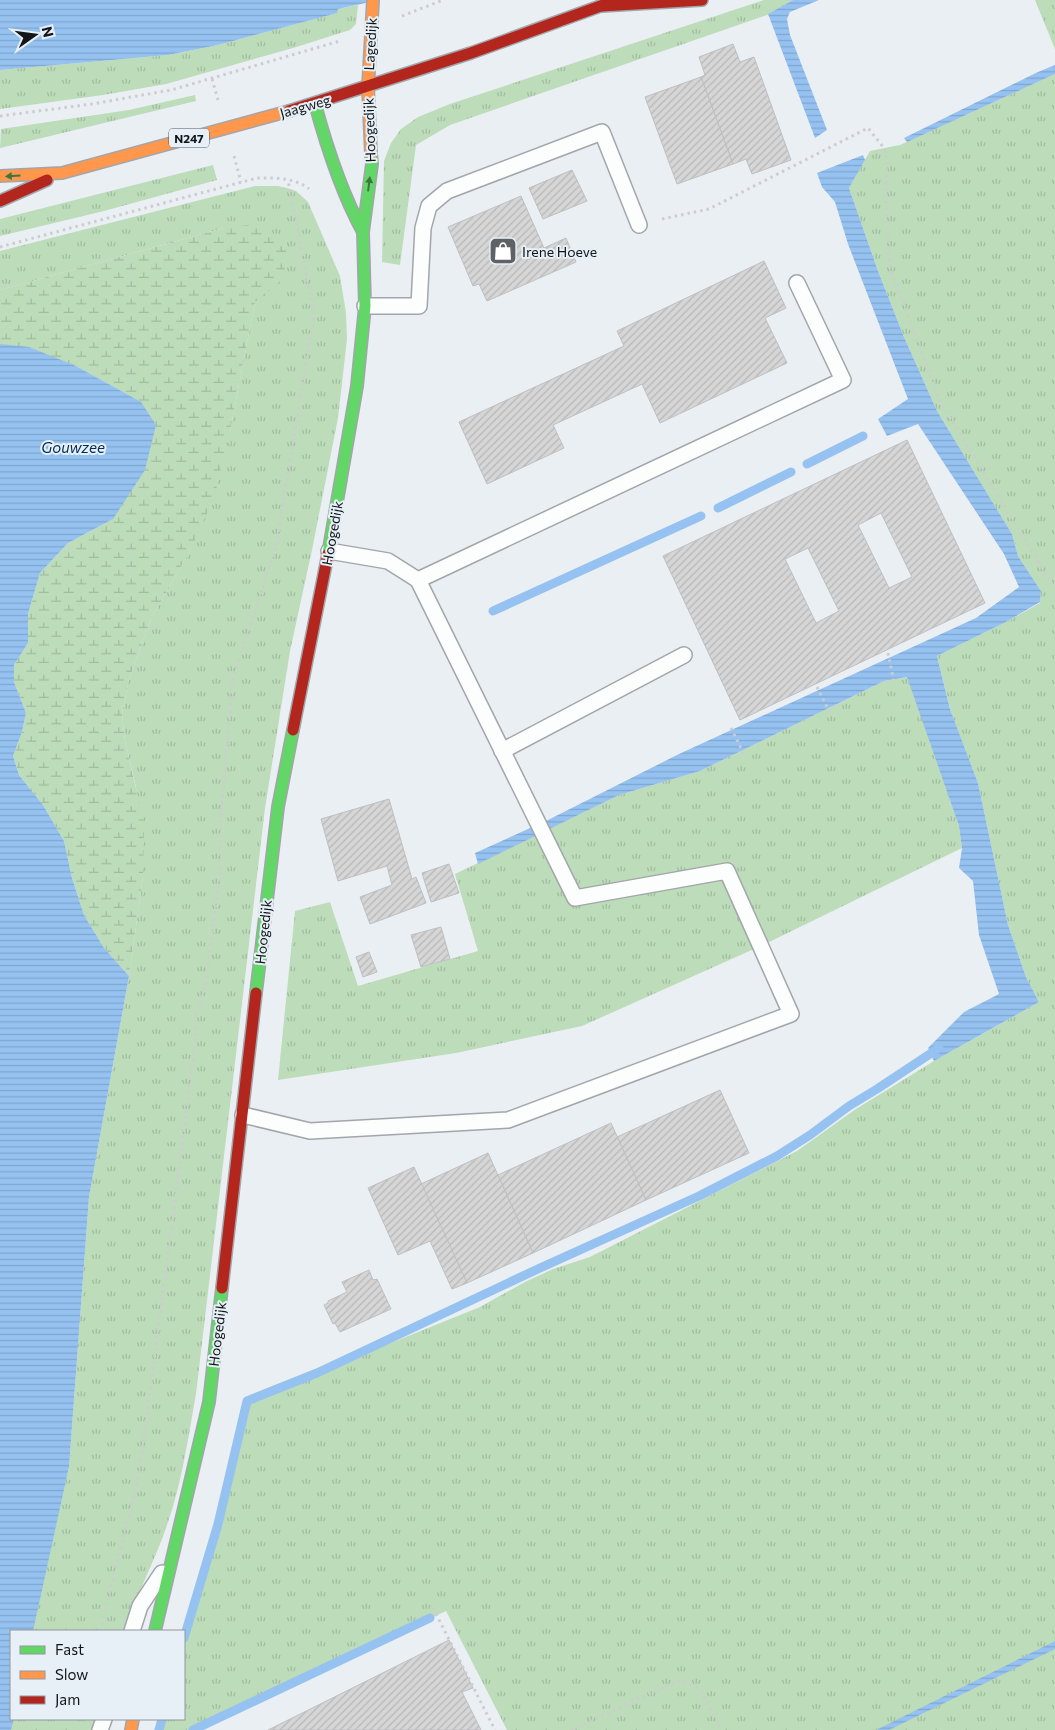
<svg xmlns="http://www.w3.org/2000/svg" width="1055" height="1730" font-family="Commissioner,sans-serif">
  <defs>
    <pattern id="grass-tufts" width="24" height="20" patternUnits="userSpaceOnUse" patternTransform="scale(1.25)"><rect width="24" height="20" fill="#bcdcba"/><path d="M3 7l-1-3M5 7V3M7 7l1-3M15 17l-1-3M17 17v-4M19 17l1-3" fill="none" stroke="#a1bc9f"/></pattern>
    <pattern id="wetland-marsh" width="20" height="14" patternUnits="userSpaceOnUse" patternTransform="scale(1.25)"><rect width="20" height="14" fill="#bcdcba"/><path d="M1 5h8M5 5V1M11 12h8M15 12V8" fill="none" stroke="#a1bc9f"/></pattern>
    <pattern id="water-rules" width="6" height="5" patternUnits="userSpaceOnUse" patternTransform="scale(1.25)"><rect width="6" height="5" fill="#95c2f0"/><path d="M0 2.5h6" fill="none" stroke="#80a6cd"/></pattern>
    <pattern id="building-hatch" width="6" height="6" patternUnits="userSpaceOnUse" patternTransform="scale(1.25)"><rect width="6" height="6" fill="#d6d6d7"/><path d="M-1 1l2-2M0 6l6-6M5 7l2-2" fill="none" stroke="#b7b7b8"/></pattern>
  </defs>
  <rect width="100%" height="100%" fill="#eaeff4"/>
  <g fill="url(#grass-tufts)">
    <polygon points="764,0 793,0 767,15 450,125 416,145 400,265 382,262 384,161 391,143 401,129 418,117 450,104"/>
    <polygon points="1035,0 1055,0 1055,49"/>
    <polygon points="358,5 356,24 350,30 293,48 166,84 103,95 0,109 0,70 168,55 218,45 336,13 338,9"/>
    <polygon points="1055,74 1055,1730 507,1730 446,1611 193,1730 159,1730 162,1719 184,1719 184,1637 247,1401 480,1307 525,1282 553,1269 590,1257 797,1151 856,1109 934,1061 1039,1002 1026,977 1008,925 978,783 951,712 937,656 1006,622 1040,603 1041,591 1018,556 1012,534 937,411 904,337 878,271 849,188 870,151 900,145"/>
    <polygon points="195,95 196,101 0,148 1,129 129,110"/>
    <polygon points="213,165 217,180 104,211 0,236 0,219"/>
    <path d="M255 186H278L287 188 296 191 308 202 340 276 346 313 347 339 338 418 312 550 290 651 265 808 196 1394C188 1438 182 1483 167 1525 155 1561 136 1595 125 1631H32L69 1467 89 1197 129 976 143 877 136 787 125 741 122 714 129 679 151 619 190 551 230 431 255 302 224 228 0 290V251Z"/>
    <polygon points="908,677 959,826 962,848 765,944 582,1026 456,1053 278,1080 295,911 330,902 358,986 478,951 455,874 619,795 700,771 884,681"/>
    <polygon points="11,1719 98,1719 94,1730 9,1730"/>
  </g>
  <polygon fill="url(#wetland-marsh)" points="257,224 276,235 287,252 284,278 255,302 230,431 214,498 190,551 151,619 129,679 122,714 125,741 144,823 143,877 129,976 104,948 84,915 72,878 64,841 43,805 19,775 13,756 22,732 26,713 14,682 14,665 28,643 28,614 40,573 68,543 113,519 108,384 76,366 0,344 0,290 224,228"/>
  <g fill="url(#water-rules)">
    <polygon points="0,0 379,0 338,9 337,13 218,45 168,55 0,70"/>
    <polygon points="793,0 819,0 790,12 787,19 790,35 827,130 815,138 768,14"/>
    <polygon points="1055,65 1055,74 907,142 904,138 1038,72"/>
    <polygon points="863,155 865,160 849,188 878,271 904,337 937,411 1012,534 1018,556 1041,591 1040,602 1006,622 937,656 950,709 978,783 1008,925 1026,977 1039,1002 934,1061 928,1048 964,1012 999,994 979,935 973,881 959,868 962,848 959,826 907,677 884,681 700,771 619,795 478,864 475,853 548,820 679,754 976,618 1019,587 1004,554 918,424 887,436 878,419 908,399 848,244 835,202 822,187 817,173"/>
    <polygon points="0,344 29,347 76,366 141,402 156,425 145,470 113,519 68,543 40,573 28,614 28,643 14,665 14,682 26,713 22,732 13,756 19,775 43,805 64,841 72,878 84,915 104,948 129,976 89,1197 69,1467 33,1631 11,1631 11,1719 14,1719 11,1730 0,1730"/>
    <polygon points="1055,1641 1055,1649 889,1730 876,1730"/>
  </g>
  <g fill="none" stroke-linecap="round" stroke-linejoin="round">
    <g stroke="#95c2f0" stroke-width="9">
      <polyline points="807,464 863,436"/>
      <polyline points="718,508 791,472"/>
      <polyline points="493,611 701,516"/>
      <polyline points="184,1638 218,1524 247,1401 317,1373 540,1268 699,1196 777,1156 810,1135 849,1106 877,1089 939,1048"/>
      <polyline points="159,1730 162,1719"/>
      <polyline points="193,1730 430,1618"/>
    </g>
  </g>
  <g fill="url(#building-hatch)" stroke="#bebfc0" fill-rule="evenodd">
    <polygon points="733,44 740,62 754,57 791,160 752,174 746,159 733,164 701,77 705,75 699,57"/>
    <polygon points="701,77 733,164 677,184 645,97"/>
    <polygon points="572,170 587,201 543,219 529,188"/>
    <polygon points="521,196 544,248 566,238 576,262 487,301 479,284 473,286 448,227"/>
    <polygon points="764,261 786,308 765,318 787,363 660,423 642,384 553,425 564,448 487,484 459,422 624,346 617,331"/>
    <path d="M907 440 985 603 740 720 663 556ZM881 513 912 577 889 588 858 525ZM808 548 839 611 816 623 785 559Z"/>
    <polygon points="389,799 412,879 416,877 426,903 370,924 360,897 392,885 387,866 338,881 321,819"/>
    <polygon points="449,864 459,893 431,902 422,873"/>
    <polygon points="441,927 450,959 421,967 411,935"/>
    <polygon points="369,952 377,972 363,977 356,957"/>
    <polygon points="720,1090 749,1153 646,1200 617,1137"/>
    <polygon points="611,1123 646,1200 533,1253 498,1175"/>
    <polygon points="488,1153 533,1253 467,1283 421,1184"/>
    <polygon points="414,1167 467,1283 452,1289 430,1241 398,1255 368,1188"/>
    <polygon points="369,1270 373,1280 377,1279 391,1309 340,1332 335,1323 333,1324 324,1305 328,1303 328,1301 347,1292 342,1282"/>
    <polygon points="449,1640 473,1688 462,1692 481,1730 268,1730"/>
  </g>
  <g fill="none" stroke-linecap="round" stroke-linejoin="round">
    <defs>
      <g id="lane">
        <polyline points="365,306 419,306 423,228 429,206 447,191 602,132 639,225"/>
        <polyline points="329,551 388,561 418,580 843,380 797,283"/>
        <polyline points="502,751 684,655"/>
        <polyline points="243,1115 310,1131 508,1120 791,1014 727,871 575,898 418,580"/>
        <polyline points="132,1631 140,1606 162,1573"/>
        <polyline points="100,1730 104,1719"/>
      </g>
      <g id="fast">
        <path d="M315 104C327 148 341 192 363 232"/>
        <polyline points="328,554 357,386 365,306 363,232 372,164 371,154"/>
        <polyline points="256,993 278,807 293,730"/>
        <polyline points="155,1631 209,1402 222,1288"/>
      </g>
      <g id="slow">
        <polyline points="371,154 368,87 373,0"/>
        <polyline points="0,176 62,173 289,111"/>
        <polyline points="131,1730 133,1719"/>
      </g>
      <g id="jam">
        <polyline points="602,6 702,0"/>
        <polyline points="289,111 471,53 617,0"/>
        <polyline points="0,201 47,180"/>
        <polyline points="293,730 328,554"/>
        <polyline points="222,1288 256,993"/>
      </g>
    </defs>
    <use href="#lane" stroke="#a2a6aa" stroke-width="18"/>
    <use href="#fast" stroke="#a2a6aa" stroke-width="14"/>
    <use href="#slow" stroke="#a2a6aa" stroke-width="14"/>
    <use href="#jam" stroke="#a2a6aa" stroke-width="14"/>
    <g stroke="#cccdce" stroke-width="3" stroke-dasharray="2.5 4" stroke-linecap="butt">
      <polyline points="402,16 443,0"/>
      <polyline points="212,79 218,100"/>
      <polyline points="0,116 92,104 171,90 340,41"/>
      <polyline points="234,156 241,182"/>
      <polyline points="662,219 709,209 868,128 884,148 887,160 886,202 890,269 940,401 1055,589"/>
      <path d="M0 247 257 178C274 178 294 177 309 189"/>
      <polyline points="888,653 894,682"/>
      <polyline points="817,687 831,715"/>
      <polyline points="731,728 745,756"/>
      <polyline points="433,1608 495,1730"/>
      <polyline points="100,1631 139,1475 195,1046 196,1014 204,992 220,875 219,836 233,678 276,546 314,316 288,180"/>
      <polyline points="572,1730 679,1680 699,1688 722,1730"/>
    </g>
    <use href="#lane" stroke="#fcfdfd" stroke-width="15"/>
    <use href="#fast" stroke="#63d668" stroke-width="11"/>
    <use href="#slow" stroke="#ff974d" stroke-width="11"/>
    <use href="#jam" stroke="#b3261e" stroke-width="11"/>
  </g>
  <defs><path id="oneway-solid" d="M-6-.8H1V-3.2L6.5 0L1 3.2V.8H-6Z" transform="scale(1.25)"/></defs>
  <g fill="#3b7640">
    <use href="#oneway-solid" transform="translate(13 176) rotate(177)"/>
    <use href="#oneway-solid" transform="translate(369 184) rotate(-83)"/>
  </g>
  <defs>
    <symbol id="shop-square" viewBox="-11 -11 22 22"><rect x="-9" y="-9" width="18" height="18" rx="4" fill="#5e6265" stroke="#e7eff7"/><path d="M-5-2.5h2.3a2.7 3.5 0 0 1 5.4 0H5L5.5 6h-11ZM-1.5-2.5h3a1.5 2.3 0 0 0-3 0Z" fill="#fff"/></symbol>
  </defs>
  <g fill-rule="evenodd">
    <use href="#shop-square" x="487" y="235" width="32" height="32"/>
  </g>
  <g text-anchor="middle" dominant-baseline="central" stroke-width="4" stroke-linejoin="round" paint-order="stroke">
    <rect fill="#e7eff7" stroke="#53575b" stroke-width="1" x="169" y="128.5" width="40" height="19" rx="4"/>
    <g font-size="12" font-weight="bold" fill="#131618">
      <text x="189" y="138">N247</text>
    </g>
    <g font-size="14" fill="#131618" stroke="#e7eff7">
      <text transform="translate(370 44) rotate(-87)">Lagedijk</text>
      <text transform="translate(305 106) rotate(-16)">Jaagweg</text>
      <text transform="translate(369 130) rotate(-92)">Hoogedijk</text>
      <text transform="translate(332 533) rotate(-80)">Hoogedijk</text>
      <text transform="translate(263 932) rotate(-84)">Hoogedijk</text>
      <text transform="translate(217 1334) rotate(-83)">Hoogedijk</text>
    </g>
    <g font-size="14" fill="#131618" stroke="#e7eff7" text-anchor="start">
      <text x="522" y="251">Irene Hoeve</text>
    </g>
    <g font-size="15" font-style="italic" fill="#002f57" stroke="#e7eff7">
      <text x="73" y="447">Gouwzee</text>
    </g>
  </g>
  <rect x="10" y="1630" width="175" height="90" fill="#e7eff7" stroke="#92989e"/>
  <rect x="20" y="1646" width="25" height="8" fill="#63d668" stroke="#92989e"/>
  <text x="55" y="1655" font-size="15" fill="#131618">Fast</text>
  <rect x="20" y="1671" width="25" height="8" fill="#ff974d" stroke="#92989e"/>
  <text x="55" y="1680" font-size="15" fill="#131618">Slow</text>
  <rect x="20" y="1696" width="25" height="8" fill="#b3261e" stroke="#92989e"/>
  <text x="55" y="1705" font-size="15" fill="#131618">Jam</text>
  <g transform="translate(35 35) rotate(76)" stroke="#e7eff7" stroke-width="4" paint-order="stroke">
  <path d="M0-4L9 19L0 12L-9 19Z" fill="#131618"/>
  <text y="-8" font-size="14" font-weight="bold" text-anchor="middle" fill="#131618">N</text>
  </g>
</svg>
